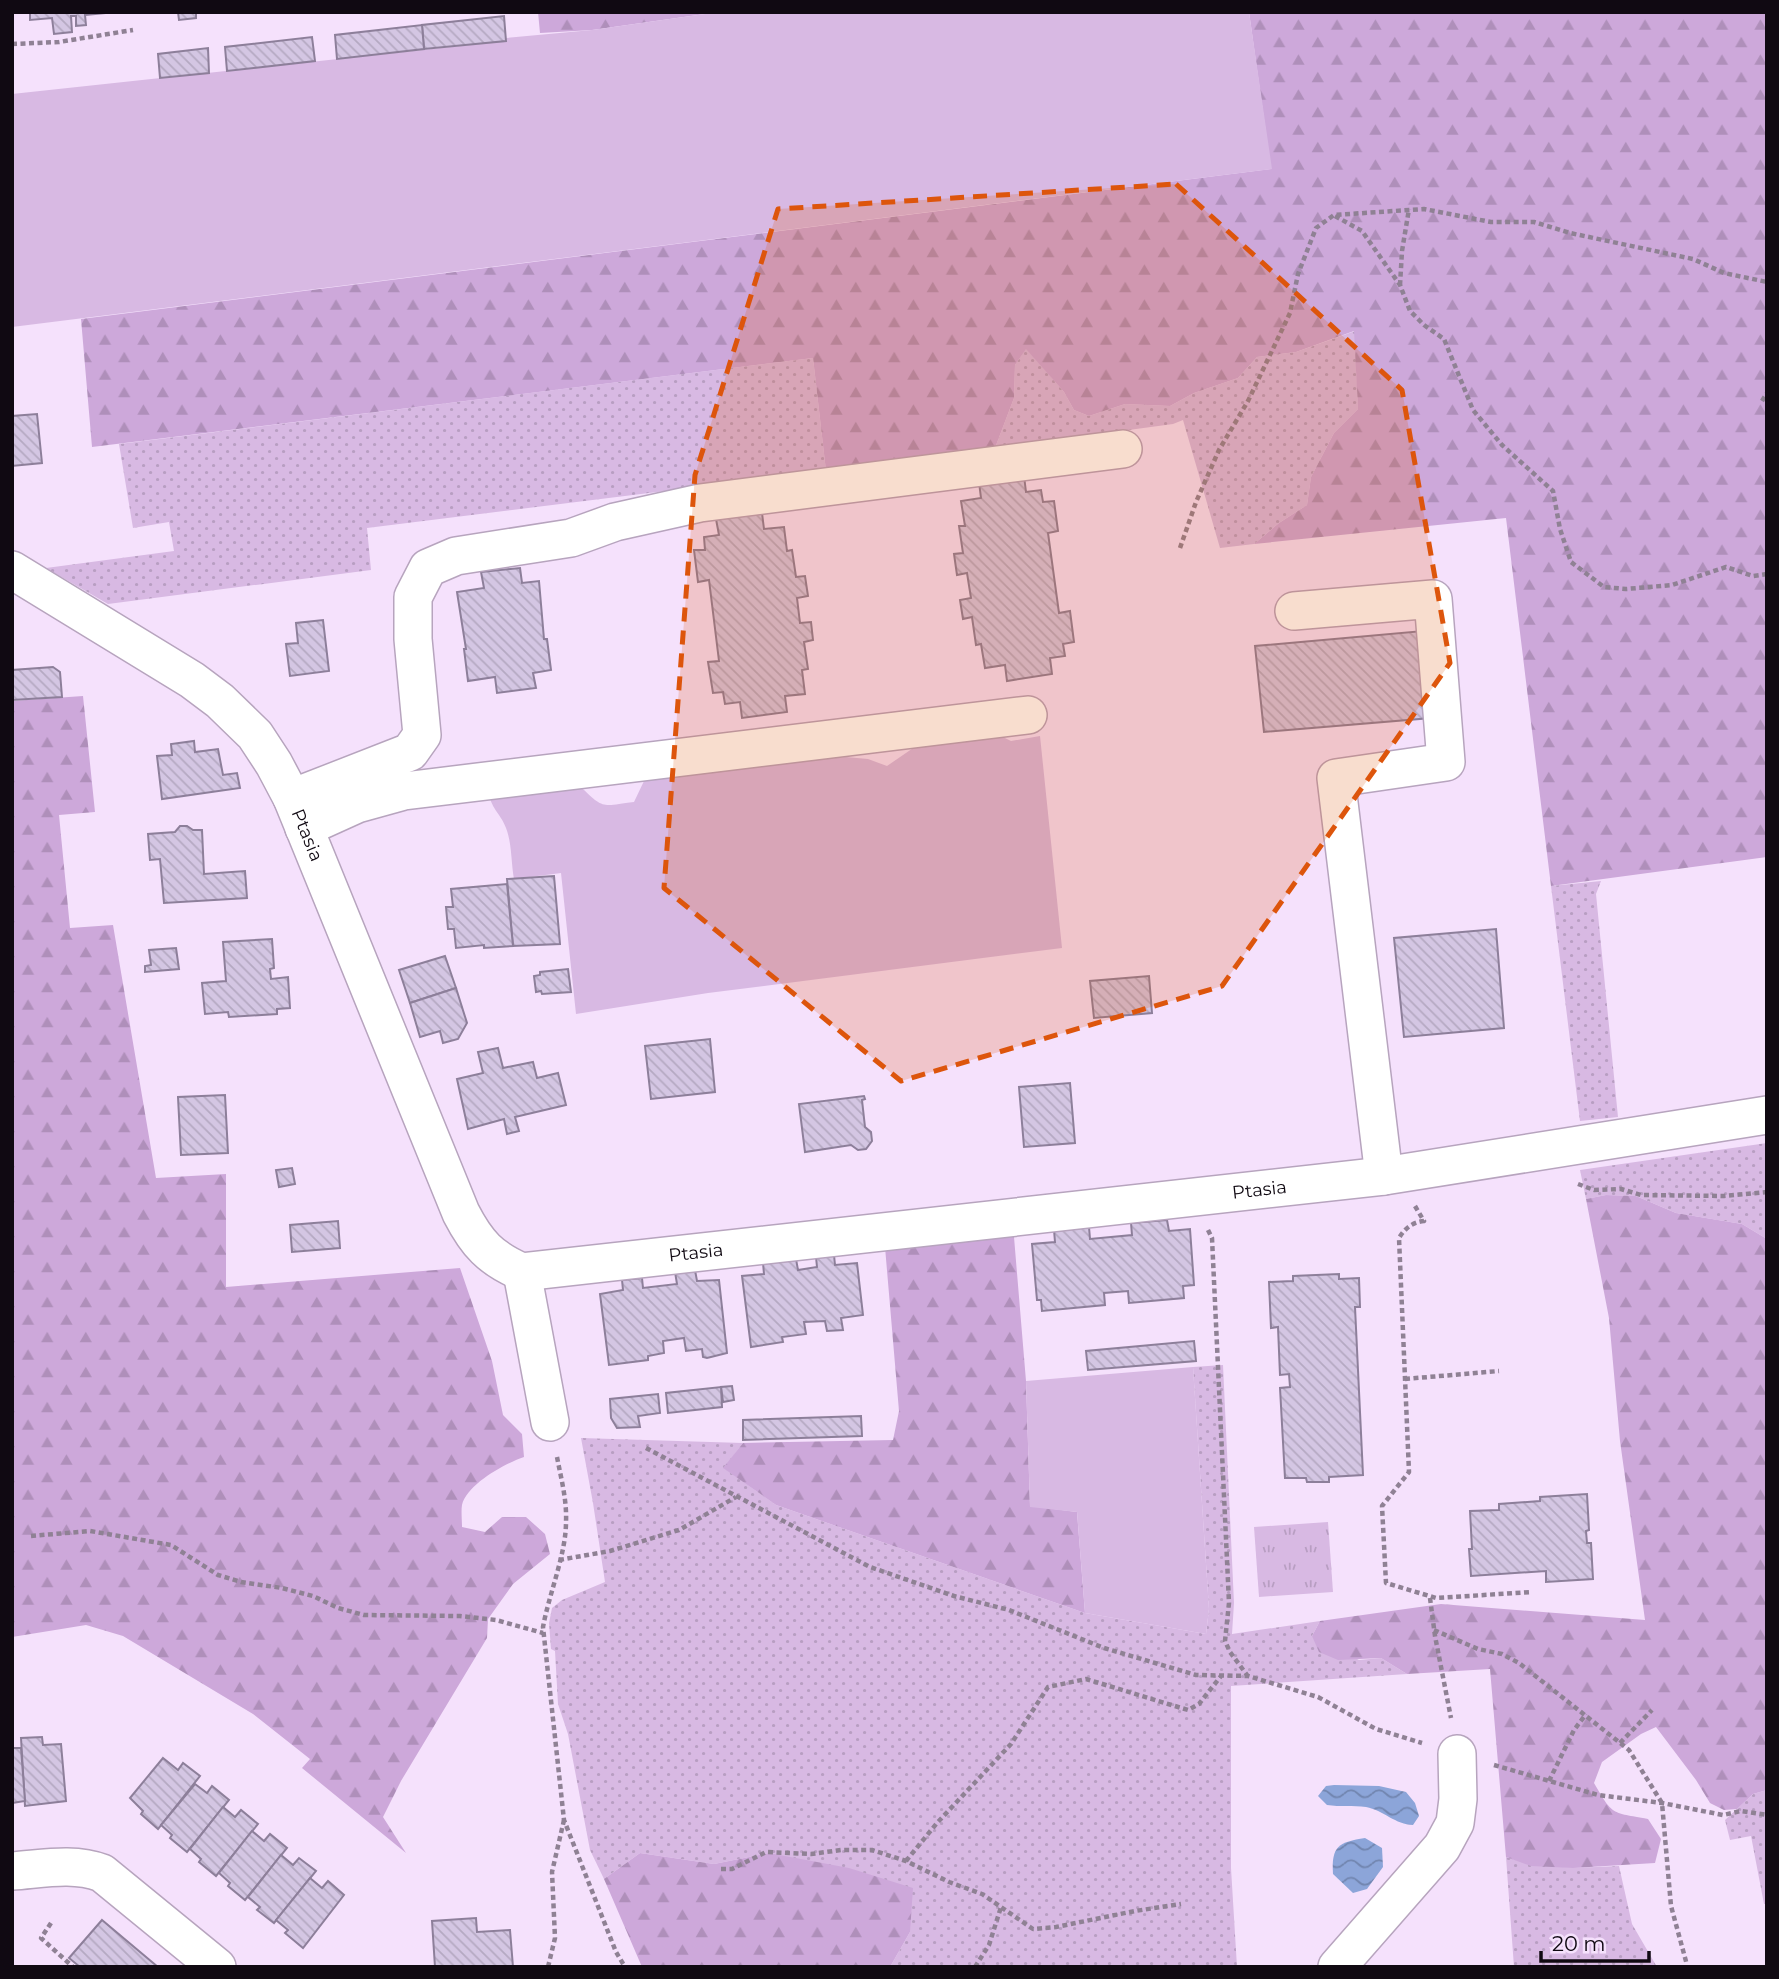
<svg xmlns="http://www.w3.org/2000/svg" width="1779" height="1979" font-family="Montserrat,sans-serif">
  <defs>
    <pattern id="grass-dots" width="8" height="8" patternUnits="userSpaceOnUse" patternTransform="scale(1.75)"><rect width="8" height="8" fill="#d8b9e3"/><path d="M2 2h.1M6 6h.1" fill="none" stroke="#b89ec2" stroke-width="1.8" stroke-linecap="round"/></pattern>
    <pattern id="forest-firs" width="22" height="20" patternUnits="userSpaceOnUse" patternTransform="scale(1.75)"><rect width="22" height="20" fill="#cda8da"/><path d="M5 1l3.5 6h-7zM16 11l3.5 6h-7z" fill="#af8fba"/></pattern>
    <pattern id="park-tufts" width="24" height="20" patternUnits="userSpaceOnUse" patternTransform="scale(1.75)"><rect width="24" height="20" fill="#d8b9e3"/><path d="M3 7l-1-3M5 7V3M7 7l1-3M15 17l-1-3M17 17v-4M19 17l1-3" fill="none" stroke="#b89ec2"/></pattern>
    <pattern id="water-waves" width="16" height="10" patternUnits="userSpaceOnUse" patternTransform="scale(1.75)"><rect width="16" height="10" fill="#8ca5d9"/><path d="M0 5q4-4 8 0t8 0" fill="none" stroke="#7185af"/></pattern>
    <pattern id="building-back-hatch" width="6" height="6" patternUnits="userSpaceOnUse" patternTransform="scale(1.75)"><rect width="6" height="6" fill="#d4c6e3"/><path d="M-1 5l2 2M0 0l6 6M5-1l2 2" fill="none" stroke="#b5a9c2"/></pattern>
  </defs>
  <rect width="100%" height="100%" fill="#f5e1fc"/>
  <g fill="url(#grass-dots)">
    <polygon points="1355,331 1358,409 1334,433 1311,477 1307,505 1279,523 1254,544 1220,548 1183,420 1173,424 995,448 1014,398 1015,365 1026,348 1064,392 1074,410 1089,416 1125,404 1170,406 1194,393 1238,378 1257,357 1296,352"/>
    <polygon points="813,358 826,471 367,528 371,570 108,604 46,568 174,551 169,522 133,528 119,444"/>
    <polygon points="1601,881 1596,894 1618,1117 1580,1121 1551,886"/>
    <polygon points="1767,1143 1767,1239 1742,1224 1676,1213 1636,1196 1606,1195 1586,1199 1580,1170"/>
    <polygon points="1223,1365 1234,1603 1232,1634 1320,1621 1312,1636 1359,1660 1381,1658 1407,1674 1231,1686 1231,1868 1237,1967 890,1967 910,1932 769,1853 714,1864 640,1853 604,1879 590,1850 568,1734 558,1704 555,1651 551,1649 549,1623 552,1608 562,1600 605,1582 593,1503 581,1438 743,1443 724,1468 776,1505 1085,1613 1206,1634 1209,1609 1193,1367"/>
    <polygon points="1767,1790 1767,1904 1764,1904 1751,1836 1730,1840 1725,1820 1753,1794"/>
    <path d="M1506 1857C1545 1870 1578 1868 1619 1866L1632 1924 1657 1967H1514Z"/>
  </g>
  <g fill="url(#forest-firs)">
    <polygon points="538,12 719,12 592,30 540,33"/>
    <polygon points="1249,12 1767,12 1767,857 1551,886 1506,518 1254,544 1279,523 1307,505 1311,477 1334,433 1358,409 1354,331 1296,352 1257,357 1238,378 1194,393 1170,406 1125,404 1089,416 1074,410 1064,392 1026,349 1015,365 1014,398 995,448 826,471 813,358 92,447 81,319 1271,169"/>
    <path d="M83 696 95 812 59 815 70 928 113 925 156 1178 226 1174V1287L460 1268 492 1361 503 1415 522 1434 524 1457C506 1463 467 1484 462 1505 461 1511 462 1520 462 1527L485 1532 502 1517H526L545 1534 550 1554 513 1584 488 1619 487 1638 401 1781 383 1817 406 1853 302 1768 310 1759 253 1714 123 1636 86 1625 12 1637V701Z"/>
    <path d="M1606 1195 1636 1196 1676 1213 1742 1224 1767 1239V1790L1753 1794 1737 1809 1724 1810 1710 1803 1696 1780 1656 1727 1641 1734 1602 1762 1594 1783C1613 1816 1611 1812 1648 1819L1661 1839 1655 1863 1573 1868 1531 1866 1506 1857 1490 1669 1407 1674 1381 1658 1338 1660 1319 1652 1312 1636 1320 1621 1441 1604 1645 1620 1620 1441 1609 1318 1586 1199Z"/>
    <polygon points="1014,1237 1026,1381 1030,1506 1077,1512 1085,1613 776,1505 723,1468 743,1443 893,1440 899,1411 885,1247"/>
    <polygon points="640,1853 714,1864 769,1853 849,1868 913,1888 910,1932 890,1967 642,1967 604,1879"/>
  </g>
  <polygon fill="url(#park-tufts)" points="1328,1522 1333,1592 1259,1597 1254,1527"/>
  <g fill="#d8b9e3">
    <polygon points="719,12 1249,12 1272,169 12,327 12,94 506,41 506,38 592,30"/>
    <path d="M993 732 1011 741 1040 736 1062 948 708 993 576 1014 561 873 514 879C511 863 512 843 506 828 501 814 492 810 489 794 509 802 525 793 545 790 557 788 568 787 580 786 604 810 602 806 634 802L644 781 764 765 846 757 868 759 887 766 922 742Z"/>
    <polygon points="1193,1367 1209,1609 1206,1634 1085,1613 1077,1512 1030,1507 1026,1381"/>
  </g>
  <g fill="url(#water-waves)">
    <path d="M1334 1785 1379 1786 1406 1792 1415 1803 1419 1816 1413 1825C1396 1825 1383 1810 1366 1807 1353 1805 1340 1807 1327 1805L1318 1796 1326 1786Z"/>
    <path d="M1365 1838 1382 1848 1383 1867 1367 1889 1353 1893 1333 1874C1331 1846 1339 1842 1365 1838Z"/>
  </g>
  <g fill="url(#building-back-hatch)" stroke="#8d7f9a" stroke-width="2">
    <polygon points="30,12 116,12 85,15 86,25 76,26 76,16 71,16 72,32 54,34 52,18 30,20"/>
    <polygon points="178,12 196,12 196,18 179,20"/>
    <polygon points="504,16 506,41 424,49 422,25"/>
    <polygon points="422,25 424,49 337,59 335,35"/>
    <polygon points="312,37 315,61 227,71 225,47"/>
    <polygon points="208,48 209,73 160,78 158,54"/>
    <polygon points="37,414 42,463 12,466 12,416"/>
    <polygon points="1024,476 1026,492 1041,490 1043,502 1054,501 1058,531 1048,533 1059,613 1070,611 1074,642 1063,644 1065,656 1050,658 1052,674 1007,681 1005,665 985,668 981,644 976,645 972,617 963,619 960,600 971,598 967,573 957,575 954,554 963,553 959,526 965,526 961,501 981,498 979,482"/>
    <polygon points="762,513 764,529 784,527 787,551 792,550 796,577 805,576 808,596 797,598 800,623 811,622 813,640 804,642 808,669 802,670 805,694 785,696 787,712 742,718 740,702 725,704 723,692 713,693 708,662 719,661 709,580 698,582 694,550 705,550 704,537 719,535 716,519"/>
    <polygon points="520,568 522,583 539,581 544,639 547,639 551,670 533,673 536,688 497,693 495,677 468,681 464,649 466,649 457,592 484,588 481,572"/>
    <polygon points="323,620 329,671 290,676 286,644 298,643 296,623"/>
    <polygon points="1423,631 1431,718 1264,732 1255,646"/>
    <polygon points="53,667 60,672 62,697 12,700 12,670"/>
    <polygon points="194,741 195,752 218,749 223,775 237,773 240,788 162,799 157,756 172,755 171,744"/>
    <polygon points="180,826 187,826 193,830 202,830 204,874 245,871 247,898 164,903 160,859 150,860 148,834 175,832"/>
    <polygon points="554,876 560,944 513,946 507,879"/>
    <polygon points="507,884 513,946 484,948 484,945 456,948 454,929 448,929 446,907 453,907 451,889"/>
    <polygon points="1496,929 1504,1028 1404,1037 1394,938"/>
    <polygon points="272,939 274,968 270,969 271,979 288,977 290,1008 277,1009 277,1014 229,1017 228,1012 205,1014 202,983 226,981 223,942"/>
    <polygon points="176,948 179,969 145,972 145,966 151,965 149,950"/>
    <polygon points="445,956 456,988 410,1003 399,970"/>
    <polygon points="568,969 571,992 542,994 541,991 536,992 534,976 540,975 540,972"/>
    <polygon points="1149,976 1152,1013 1094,1018 1090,981"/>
    <polygon points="456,988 467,1023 458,1039 443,1043 440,1031 420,1037 410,1003"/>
    <polygon points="710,1039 715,1092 651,1099 645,1046"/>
    <polygon points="498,1048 503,1068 533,1062 537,1078 558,1073 566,1105 515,1117 519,1131 507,1134 504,1119 468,1129 457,1079 483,1073 478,1052"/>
    <polygon points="1070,1083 1075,1143 1024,1147 1019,1087"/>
    <polygon points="225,1095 228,1153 181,1155 178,1097"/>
    <polygon points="864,1096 865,1099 862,1100 865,1127 871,1132 872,1141 866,1149 858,1150 851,1145 805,1152 799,1104"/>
    <polygon points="292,1168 295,1184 279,1187 276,1170"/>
    <polygon points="1167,1220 1169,1231 1190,1229 1194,1285 1183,1286 1184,1298 1129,1303 1128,1291 1104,1293 1105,1305 1042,1311 1041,1300 1037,1300 1032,1244 1055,1242 1054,1230 1089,1227 1090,1239 1132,1235 1131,1223"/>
    <polygon points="338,1221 340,1248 292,1252 290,1225"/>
    <polygon points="834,1255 835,1265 857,1263 863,1315 841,1318 843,1330 827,1331 825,1321 804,1322 806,1334 782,1337 783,1342 751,1347 742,1276 764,1274 763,1263 796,1259 798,1270 817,1267 816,1257"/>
    <polygon points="695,1270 697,1281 719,1280 727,1353 707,1358 703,1357 702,1349 686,1351 684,1338 663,1341 664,1353 648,1356 648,1360 609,1365 600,1294 623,1290 622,1280 642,1278 643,1288 677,1284 675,1272"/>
    <polygon points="1339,1274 1339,1279 1359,1278 1360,1307 1355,1307 1363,1475 1329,1477 1329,1482 1307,1482 1306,1478 1285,1478 1280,1388 1290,1387 1289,1374 1280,1375 1278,1327 1271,1328 1269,1282 1293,1281 1293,1276"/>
    <polygon points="1194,1341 1196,1361 1088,1370 1086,1351"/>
    <polygon points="732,1386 734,1400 723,1402 721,1387"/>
    <polygon points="721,1387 722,1407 668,1413 666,1393"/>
    <polygon points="658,1394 660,1413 638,1416 640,1427 617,1428 611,1418 610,1399"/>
    <polygon points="861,1416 862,1436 743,1440 743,1420"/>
    <polygon points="1587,1494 1589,1530 1586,1531 1587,1543 1591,1543 1593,1579 1546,1582 1546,1571 1471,1576 1469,1549 1472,1549 1470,1511 1499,1510 1499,1504 1540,1501 1540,1497"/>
    <polygon points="42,1737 43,1745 61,1744 66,1801 25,1806 21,1738"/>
    <polygon points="12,1748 21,1748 25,1801 12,1803"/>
    <polygon points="163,1758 178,1770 183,1763 200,1776 158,1829 141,1814 143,1811 130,1798"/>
    <polygon points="195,1784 207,1793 212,1786 229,1800 187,1852 170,1838 172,1835 161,1825"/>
    <polygon points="223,1807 235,1817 241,1810 258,1824 216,1876 199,1862 201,1859 190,1849"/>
    <polygon points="252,1831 264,1841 270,1834 287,1848 245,1900 228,1886 230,1883 219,1873"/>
    <polygon points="281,1855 293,1865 299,1858 316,1871 274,1923 257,1910 260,1907 248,1897"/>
    <polygon points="310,1878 322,1888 328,1881 344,1895 303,1948 285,1933 288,1930 276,1920"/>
    <polygon points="476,1918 477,1932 510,1930 513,1967 435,1967 432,1921"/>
    <polygon points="102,1920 152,1962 158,1967 80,1967 69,1958"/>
  </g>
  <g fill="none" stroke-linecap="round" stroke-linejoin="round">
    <defs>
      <g id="minor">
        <path id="s1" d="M12 570 192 680 220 701 255 735 274 764 292 798 461 1213C477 1244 490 1258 522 1272L1384 1176 1767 1115"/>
        <polyline points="1294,611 1433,599 1446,762 1336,778 1384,1176"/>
        <polyline points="292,798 410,752 422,735 413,639 413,597 428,568 456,556 571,538 615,522 700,503 1123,449"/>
        <polyline points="304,828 357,804 404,791 1028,715"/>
        <polyline points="522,1272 550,1422"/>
        <path d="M12 1871C42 1869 73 1862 102 1873L217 1967"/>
        <polyline points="1337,1967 1442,1847 1455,1823 1458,1799 1457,1754"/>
      </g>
    </defs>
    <use href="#minor" stroke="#b7a4be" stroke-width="40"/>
    <g stroke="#8f8194" stroke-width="4.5" stroke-dasharray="5 3.5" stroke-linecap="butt">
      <polyline points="12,44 59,42 133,30"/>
      <polyline points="1335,216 1362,231 1400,285 1410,311 1424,325 1444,339 1473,410 1502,445 1553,491 1560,529 1571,562 1604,587 1626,589 1672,585 1726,567 1753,576 1767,574"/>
      <polyline points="1400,285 1402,251 1409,209"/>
      <polyline points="1762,401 1767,393"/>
      <polyline points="1180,548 1196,502 1219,450 1248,401 1290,313 1298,274 1316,228 1334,215 1424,209 1491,222 1534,222 1570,233 1693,259 1724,273 1767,282"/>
      <polyline points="1578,1184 1594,1190 1621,1189 1641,1195 1724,1196 1767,1192"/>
      <path d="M1415 1206 1424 1221C1413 1222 1405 1228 1399 1238L1409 1472 1382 1506 1386 1583 1436 1598 1532 1592"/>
      <polyline points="1208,1230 1212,1238 1229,1603 1225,1641 1230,1652 1247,1675"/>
      <polyline points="1405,1379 1499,1371"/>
      <polyline points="646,1448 870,1567 954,1596 1009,1610 1104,1648 1196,1675 1248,1676 1318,1697 1376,1729 1422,1743"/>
      <path d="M557 1457C561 1478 567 1500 566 1522 566 1554 549 1594 543 1627L564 1820 616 1952 625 1967"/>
      <polyline points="31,1536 90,1531 171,1545 218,1575 241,1582 282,1588 313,1596 338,1608 364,1615 460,1616 496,1620 543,1633"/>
      <polyline points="559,1560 610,1551 679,1530 736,1497"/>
      <polyline points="1430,1598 1435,1636 1451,1718"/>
      <polyline points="1434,1630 1478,1649 1502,1654 1519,1663 1629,1750 1662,1803 1671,1906 1687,1965"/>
      <polyline points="1620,1743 1652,1710"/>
      <polyline points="1494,1765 1598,1795 1662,1803 1723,1815 1741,1811 1767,1815"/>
      <polyline points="1549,1781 1574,1730 1586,1714"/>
      <polyline points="906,1861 937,1823 1011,1744 1048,1687 1086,1679 1188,1710 1199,1704 1221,1676"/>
      <polyline points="721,1869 732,1869 766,1852 811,1854 841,1850 872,1850 906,1861 949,1882 982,1894 1033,1929 1056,1927 1135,1911 1181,1904"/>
      <polyline points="51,1923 41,1938 73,1967"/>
      <polyline points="548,1967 555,1938 552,1872 564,1820"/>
      <polyline points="975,1967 989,1945 1001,1907"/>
    </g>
    <use href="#minor" stroke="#fff" stroke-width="37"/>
  </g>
  <path fill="#dd550c" fill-opacity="0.2" stroke="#dd550c" stroke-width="5" stroke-dasharray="14 9" stroke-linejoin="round" d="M1176 184 1402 390 1450 663 1222 986 901 1081 664 888 695 475 778 209Z"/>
  <g text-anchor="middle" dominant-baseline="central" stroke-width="6" stroke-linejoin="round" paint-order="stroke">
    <g font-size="18" fill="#100912" stroke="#f5e1fc">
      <text stroke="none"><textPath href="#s1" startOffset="408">Ptasia</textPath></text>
      <text stroke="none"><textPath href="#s1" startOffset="1645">Ptasia</textPath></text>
      <text stroke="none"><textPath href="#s1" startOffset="1078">Ptasia</textPath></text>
    </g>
  </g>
  <rect width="1779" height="1979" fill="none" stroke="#100912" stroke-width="28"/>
  <path d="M1541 1951v10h108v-10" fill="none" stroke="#100912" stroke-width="3.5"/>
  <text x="1552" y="1951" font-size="21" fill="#100912" stroke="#f5e1fc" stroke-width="5" paint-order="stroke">20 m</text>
</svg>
